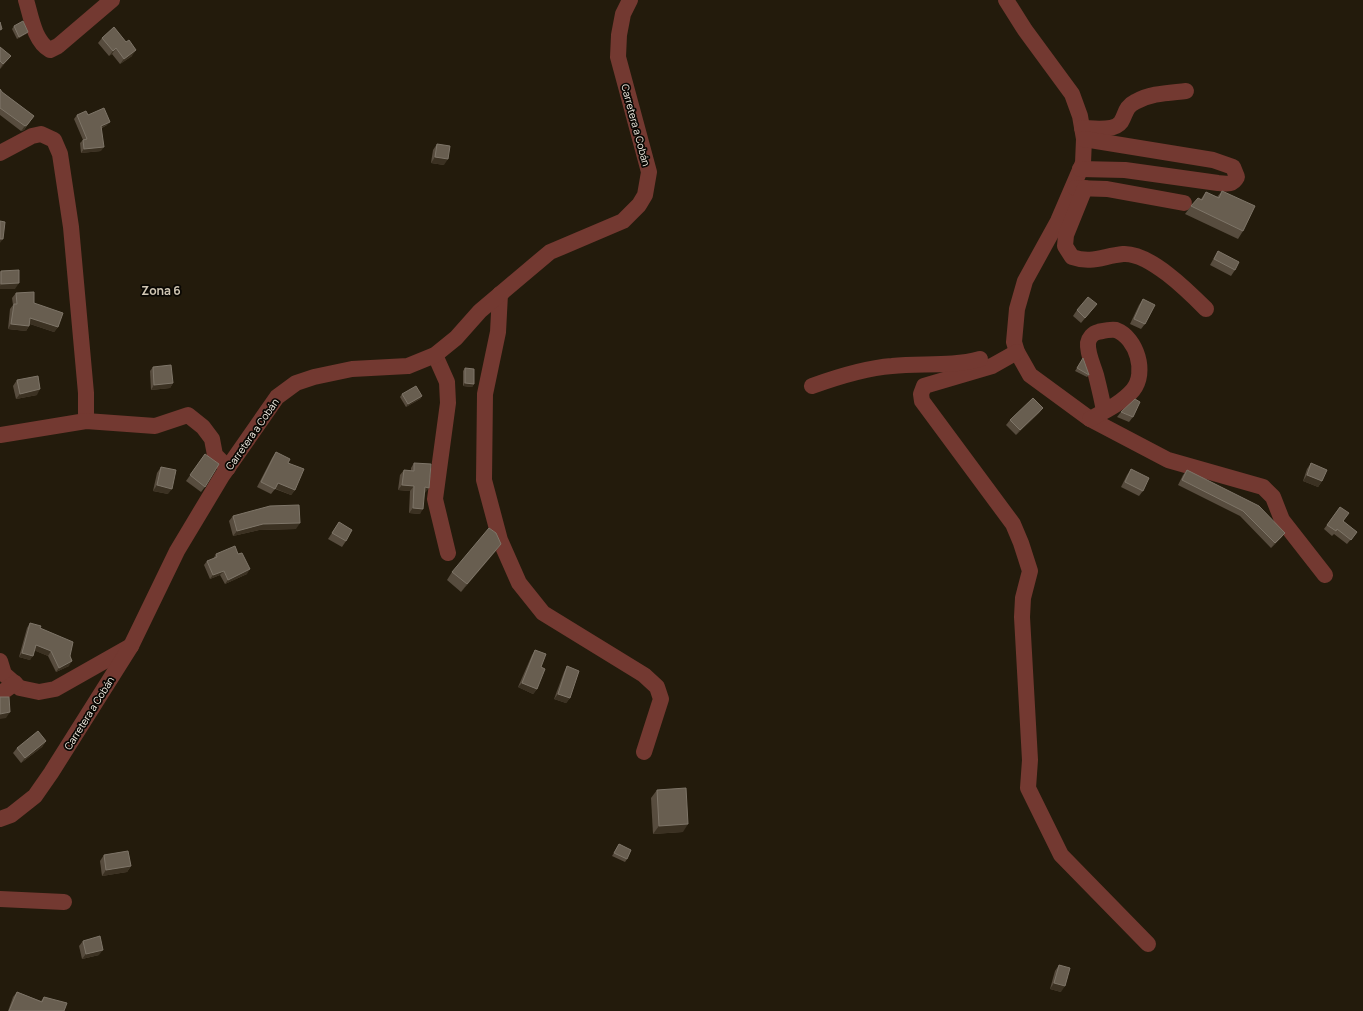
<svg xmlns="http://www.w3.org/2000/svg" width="1363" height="1011" font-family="Manrope,sans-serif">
  <rect width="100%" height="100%" fill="#231b0c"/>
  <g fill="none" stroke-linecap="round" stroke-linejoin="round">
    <g stroke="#733931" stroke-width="16">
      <path d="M26 0C31 16 34 41 50 50L58 46 112 0"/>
      <polyline points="1006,0 1025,30 1072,94 1080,116 1084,139 1083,163 1058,221 1025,281 1017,309 1014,342 1017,352 1030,375 1090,419 1168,460 1263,487 1273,497 1282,520 1325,575"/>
      <path d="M1082 128C1092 128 1114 132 1121 122 1126 114 1125 107 1135 102 1151 93 1168 93 1186 91"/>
      <polyline points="0,153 32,136 41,134 54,140 60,154 71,227 86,393 86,421"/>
      <path d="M1080 169 1125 170 1218 183C1227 184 1233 185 1237 177L1233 167 1213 160 1084 139"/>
      <polyline points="1075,188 1107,189 1184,203"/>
      <path d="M1085 188 1066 235 1065 246 1072 257C1092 264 1103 256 1123 254 1149 252 1188 291 1206 309"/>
      <polyline points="500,294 498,332 485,394 484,480 500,540 519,583 543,613 644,675 657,687 661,699 644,752"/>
      <polyline points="1017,352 992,366 924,386 921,394 922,401 1013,524 1021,543 1030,571 1023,598 1022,617 1030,760 1028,788 1061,855 1148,944"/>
      <polyline points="435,355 447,382 448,403 435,499 448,553"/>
      <path d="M812 386C837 377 865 368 892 366 922 363 951 367 980 359"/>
      <path d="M1090 419C1105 411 1122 403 1133 390 1147 373 1137 338 1116 330 1110 329 1103 331 1098 332 1093 333 1089 338 1088 343 1087 353 1093 365 1096 375 1099 387 1102 399 1104 411"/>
      <polyline points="0,435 86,421 155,426 188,415 203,427 212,439 215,455 228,468"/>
      <polyline points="0,661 4,674 20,688 39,692 55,689 131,646"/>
      <polyline points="0,694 15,683"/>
      <polyline points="0,819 11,815 35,796 51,773 131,646 177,551 222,476 277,397 296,383 314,377 352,369 408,366 435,355 456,338 480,311 550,252 623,221 639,205 645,195 649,172 618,57 619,35 623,14 630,0"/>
      <polyline points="0,899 64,902"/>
    </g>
  </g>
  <g fill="#574c3e">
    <polygon points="14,26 28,32 26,34 17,39 12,29"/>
    <polygon points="102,38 132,56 120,64 112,54 109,56 98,43"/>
    <polygon points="0,47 11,56 0,69"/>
    <polygon points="0,89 2,92 34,116 24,130 21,131 0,115"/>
    <polygon points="77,115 88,115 107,125 102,128 101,151 81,153 80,143 83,140 74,119"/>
    <polygon points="437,144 444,165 431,163 433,150"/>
    <polygon points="1222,191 1243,231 1238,239 1185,214 1191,206 1201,199 1206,192 1217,197"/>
    <polygon points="1218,251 1235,270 1231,276 1210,265 1215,256"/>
    <polygon points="1,271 15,289 0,289 0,272"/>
    <polygon points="16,293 34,303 58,327 54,332 30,324 29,326 26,331 8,329 10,309 13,305 12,298"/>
    <polygon points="1143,299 1145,324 1141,329 1130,324 1139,305"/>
    <polygon points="1097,304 1081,323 1073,316 1077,310"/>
    <polygon points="1083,358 1089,375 1087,377 1075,371"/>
    <polygon points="153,367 173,383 170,388 151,390 150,371"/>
    <polygon points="465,368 474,384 472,387 463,386 463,371"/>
    <polygon points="17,380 37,395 16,399 13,386"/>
    <polygon points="402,394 422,396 420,399 406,407 400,397"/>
    <polygon points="1043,408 1039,413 1016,435 1006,425 1010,420"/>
    <polygon points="1121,412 1133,417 1129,422 1117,417"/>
    <polygon points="276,452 288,463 295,490 291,495 275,489 271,494 257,487 272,458"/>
    <polygon points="205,454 205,487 201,492 186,481"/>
    <polygon points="414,463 425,493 424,493 420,514 409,513 410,491 398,490 400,475 404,470 411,471 411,468"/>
    <polygon points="1311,463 1322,481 1318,487 1303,481 1307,469"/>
    <polygon points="161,467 168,494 153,491 157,473"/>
    <polygon points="1131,469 1143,491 1139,496 1121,487 1127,475"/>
    <polygon points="1187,470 1285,533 1281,538 1271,548 1240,516 1178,485 1183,475"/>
    <polygon points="1340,507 1343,521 1357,532 1347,544 1334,534 1332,536 1324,529"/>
    <polygon points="233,516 296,529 259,530 233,536 229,521"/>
    <polygon points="339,522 346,541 342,547 328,539"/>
    <polygon points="501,544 495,552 461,592 447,580 452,572"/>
    <polygon points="216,554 247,574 225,584 220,575 210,579 204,565 207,561 213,559"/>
    <polygon points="30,623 40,628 70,656 69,666 56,672 48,656 34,650 30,660 19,657 27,628"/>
    <polygon points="535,650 541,667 537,689 533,694 518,687 532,655"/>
    <polygon points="567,666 570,698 566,703 554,699 564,672"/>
    <polygon points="46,741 42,747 21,763 13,753 17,748"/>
    <polygon points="657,790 683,832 653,834 651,798"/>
    <polygon points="619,844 627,859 625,862 612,856"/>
    <polygon points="104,855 131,866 127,872 102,876 100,861"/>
    <polygon points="83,941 99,955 82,959 79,946"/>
    <polygon points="1059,965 1061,992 1050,989 1055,971"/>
    <polygon points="17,992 41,1001 44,997 64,1011 8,1011 13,997"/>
  </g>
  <g fill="#3b3122">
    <polygon points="28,32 26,34 17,39 19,37"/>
    <polygon points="116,48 112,54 109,56 113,51"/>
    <polygon points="136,50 132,56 120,64 124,59"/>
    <polygon points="11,56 7,61 0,69 3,64"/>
    <polygon points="30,121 24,130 21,131 25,126"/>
    <polygon points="110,122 107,125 99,129 101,126"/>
    <polygon points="104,147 101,151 81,153 84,149"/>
    <polygon points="435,157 448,159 444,165 431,163"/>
    <polygon points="0,239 3,239 0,243"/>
    <polygon points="19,283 15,289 0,289 0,286 1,284"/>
    <polygon points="30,318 58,327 54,332 27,323"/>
    <polygon points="11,324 29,326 26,331 8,329"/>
    <polygon points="173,383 170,388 151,390 154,385"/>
    <polygon points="465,383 474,384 472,387 463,386"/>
    <polygon points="40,389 37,395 16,399 20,394"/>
    <polygon points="422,396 420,399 406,407 408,404"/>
    <polygon points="1043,408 1039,413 1016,435 1020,430"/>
    <polygon points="1307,475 1322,481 1318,487 1303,481"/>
    <polygon points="278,483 295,490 291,495 274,488"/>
    <polygon points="157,485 172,489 168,494 153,491"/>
    <polygon points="402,485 414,486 410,491 398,490"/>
    <polygon points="425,487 429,488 425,493 421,492"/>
    <polygon points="413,508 423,509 420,514 409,513"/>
    <polygon points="300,523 296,529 259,530 233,536 237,531 263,524"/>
    <polygon points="1285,533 1281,538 1271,548 1275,543"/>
    <polygon points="501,544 495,552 461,592 467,584"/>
    <polygon points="250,569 247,574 225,584 228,580"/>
    <polygon points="224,571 220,575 210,579 213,575"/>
    <polygon points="36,645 51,651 48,656 33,650"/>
    <polygon points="22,653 33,656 30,660 19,657"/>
    <polygon points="72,661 69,666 56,672 59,668"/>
    <polygon points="522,683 537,689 533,694 518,687"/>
    <polygon points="558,694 570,698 566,703 554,699"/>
    <polygon points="10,712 6,718 0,719 0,714"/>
    <polygon points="46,741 42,747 21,763 25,758"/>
    <polygon points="688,824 683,832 653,834 659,826"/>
    <polygon points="131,866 127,872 102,876 106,870"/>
    <polygon points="103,950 99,955 82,959 86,954"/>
    <polygon points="1054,983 1065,986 1061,992 1050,989"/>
  </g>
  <g fill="#685e50" stroke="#7e7568">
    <polygon points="23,21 28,32 19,37 14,26"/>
    <polygon points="0,22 2,29 0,30"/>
    <polygon points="114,27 126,42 129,40 136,50 124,59 116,48 113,51 102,38"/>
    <polygon points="0,47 11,56 3,64 0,61"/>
    <polygon points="0,89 2,92 34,116 27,125 25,126 0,108"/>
    <polygon points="104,108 110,122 101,126 104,147 84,149 83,140 87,139 77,115 86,111 88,115"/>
    <polygon points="437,144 450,146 448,159 435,157"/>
    <polygon points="1222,191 1255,206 1243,231 1191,206 1198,198 1202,200 1206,192 1219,198"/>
    <polygon points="0,221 5,222 3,239 0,239"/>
    <polygon points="1218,251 1239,262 1235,270 1214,259"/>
    <polygon points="19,270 19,283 1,284 1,271"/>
    <polygon points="34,292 34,303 63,313 58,327 30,318 29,326 11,324 14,304 17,304 16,293"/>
    <polygon points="1088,297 1097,304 1085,318 1077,310"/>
    <polygon points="1143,299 1155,305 1145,324 1134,319"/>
    <polygon points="1083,358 1089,375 1077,368"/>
    <polygon points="171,365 173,383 154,385 153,367"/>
    <polygon points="465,368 474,369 474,384 465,383"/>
    <polygon points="38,376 40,389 20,394 17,380"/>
    <polygon points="416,386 422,396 408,404 402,394"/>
    <polygon points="1033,398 1043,408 1020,430 1010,420"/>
    <polygon points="1135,399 1140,402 1133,417 1121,412"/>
    <polygon points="276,452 290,459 288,463 304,469 295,490 278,483 275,489 261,482"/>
    <polygon points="205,454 219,464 205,487 190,475"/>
    <polygon points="414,463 431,464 429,488 425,487 423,509 413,508 414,486 402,485 404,470 414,471"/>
    <polygon points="1311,463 1327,470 1322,481 1307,475"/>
    <polygon points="161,467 176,470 172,489 157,485"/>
    <polygon points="1131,469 1149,478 1143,491 1125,482"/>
    <polygon points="1187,470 1259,506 1285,533 1275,543 1243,511 1182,480"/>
    <polygon points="299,505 300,523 263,524 237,531 233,516 270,506"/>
    <polygon points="1340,507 1349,513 1343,521 1357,532 1351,540 1337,529 1336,531 1327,525"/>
    <polygon points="339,522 352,530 346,541 332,533"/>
    <polygon points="489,528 496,533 501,544 467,584 452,572"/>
    <polygon points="235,546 238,554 242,553 250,569 228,580 224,571 213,575 207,561 217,557 216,554"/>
    <polygon points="30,623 41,626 40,628 73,642 70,656 72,661 59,668 51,651 36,645 33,656 22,653"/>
    <polygon points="535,650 546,654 541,667 545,669 537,689 522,683"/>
    <polygon points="567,666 579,671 570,698 558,694"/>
    <polygon points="0,697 9,697 10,712 0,714"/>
    <polygon points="38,731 46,741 25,758 17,748"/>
    <polygon points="686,788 688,824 659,826 657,790"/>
    <polygon points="619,844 631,850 627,859 614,853"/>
    <polygon points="128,851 131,866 106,870 104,855"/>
    <polygon points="100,936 103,950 86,954 83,941"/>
    <polygon points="1059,965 1070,968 1065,986 1054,983"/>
    <polygon points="17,992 42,1002 44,997 67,1003 64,1011 9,1011"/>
  </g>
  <g text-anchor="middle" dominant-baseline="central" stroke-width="3.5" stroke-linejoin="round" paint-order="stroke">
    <g font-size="10" fill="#f6f1e7" stroke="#090703">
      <text transform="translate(636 125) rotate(75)">Carretera a Cobán</text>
      <text transform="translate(252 434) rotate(-55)">Carretera a Cobán</text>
      <text transform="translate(89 713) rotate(-58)">Carretera a Cobán</text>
    </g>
    <g font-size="12" font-weight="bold" fill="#d0c6b3" stroke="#090703">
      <text x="161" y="290">Zona 6</text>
    </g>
  </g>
</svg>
